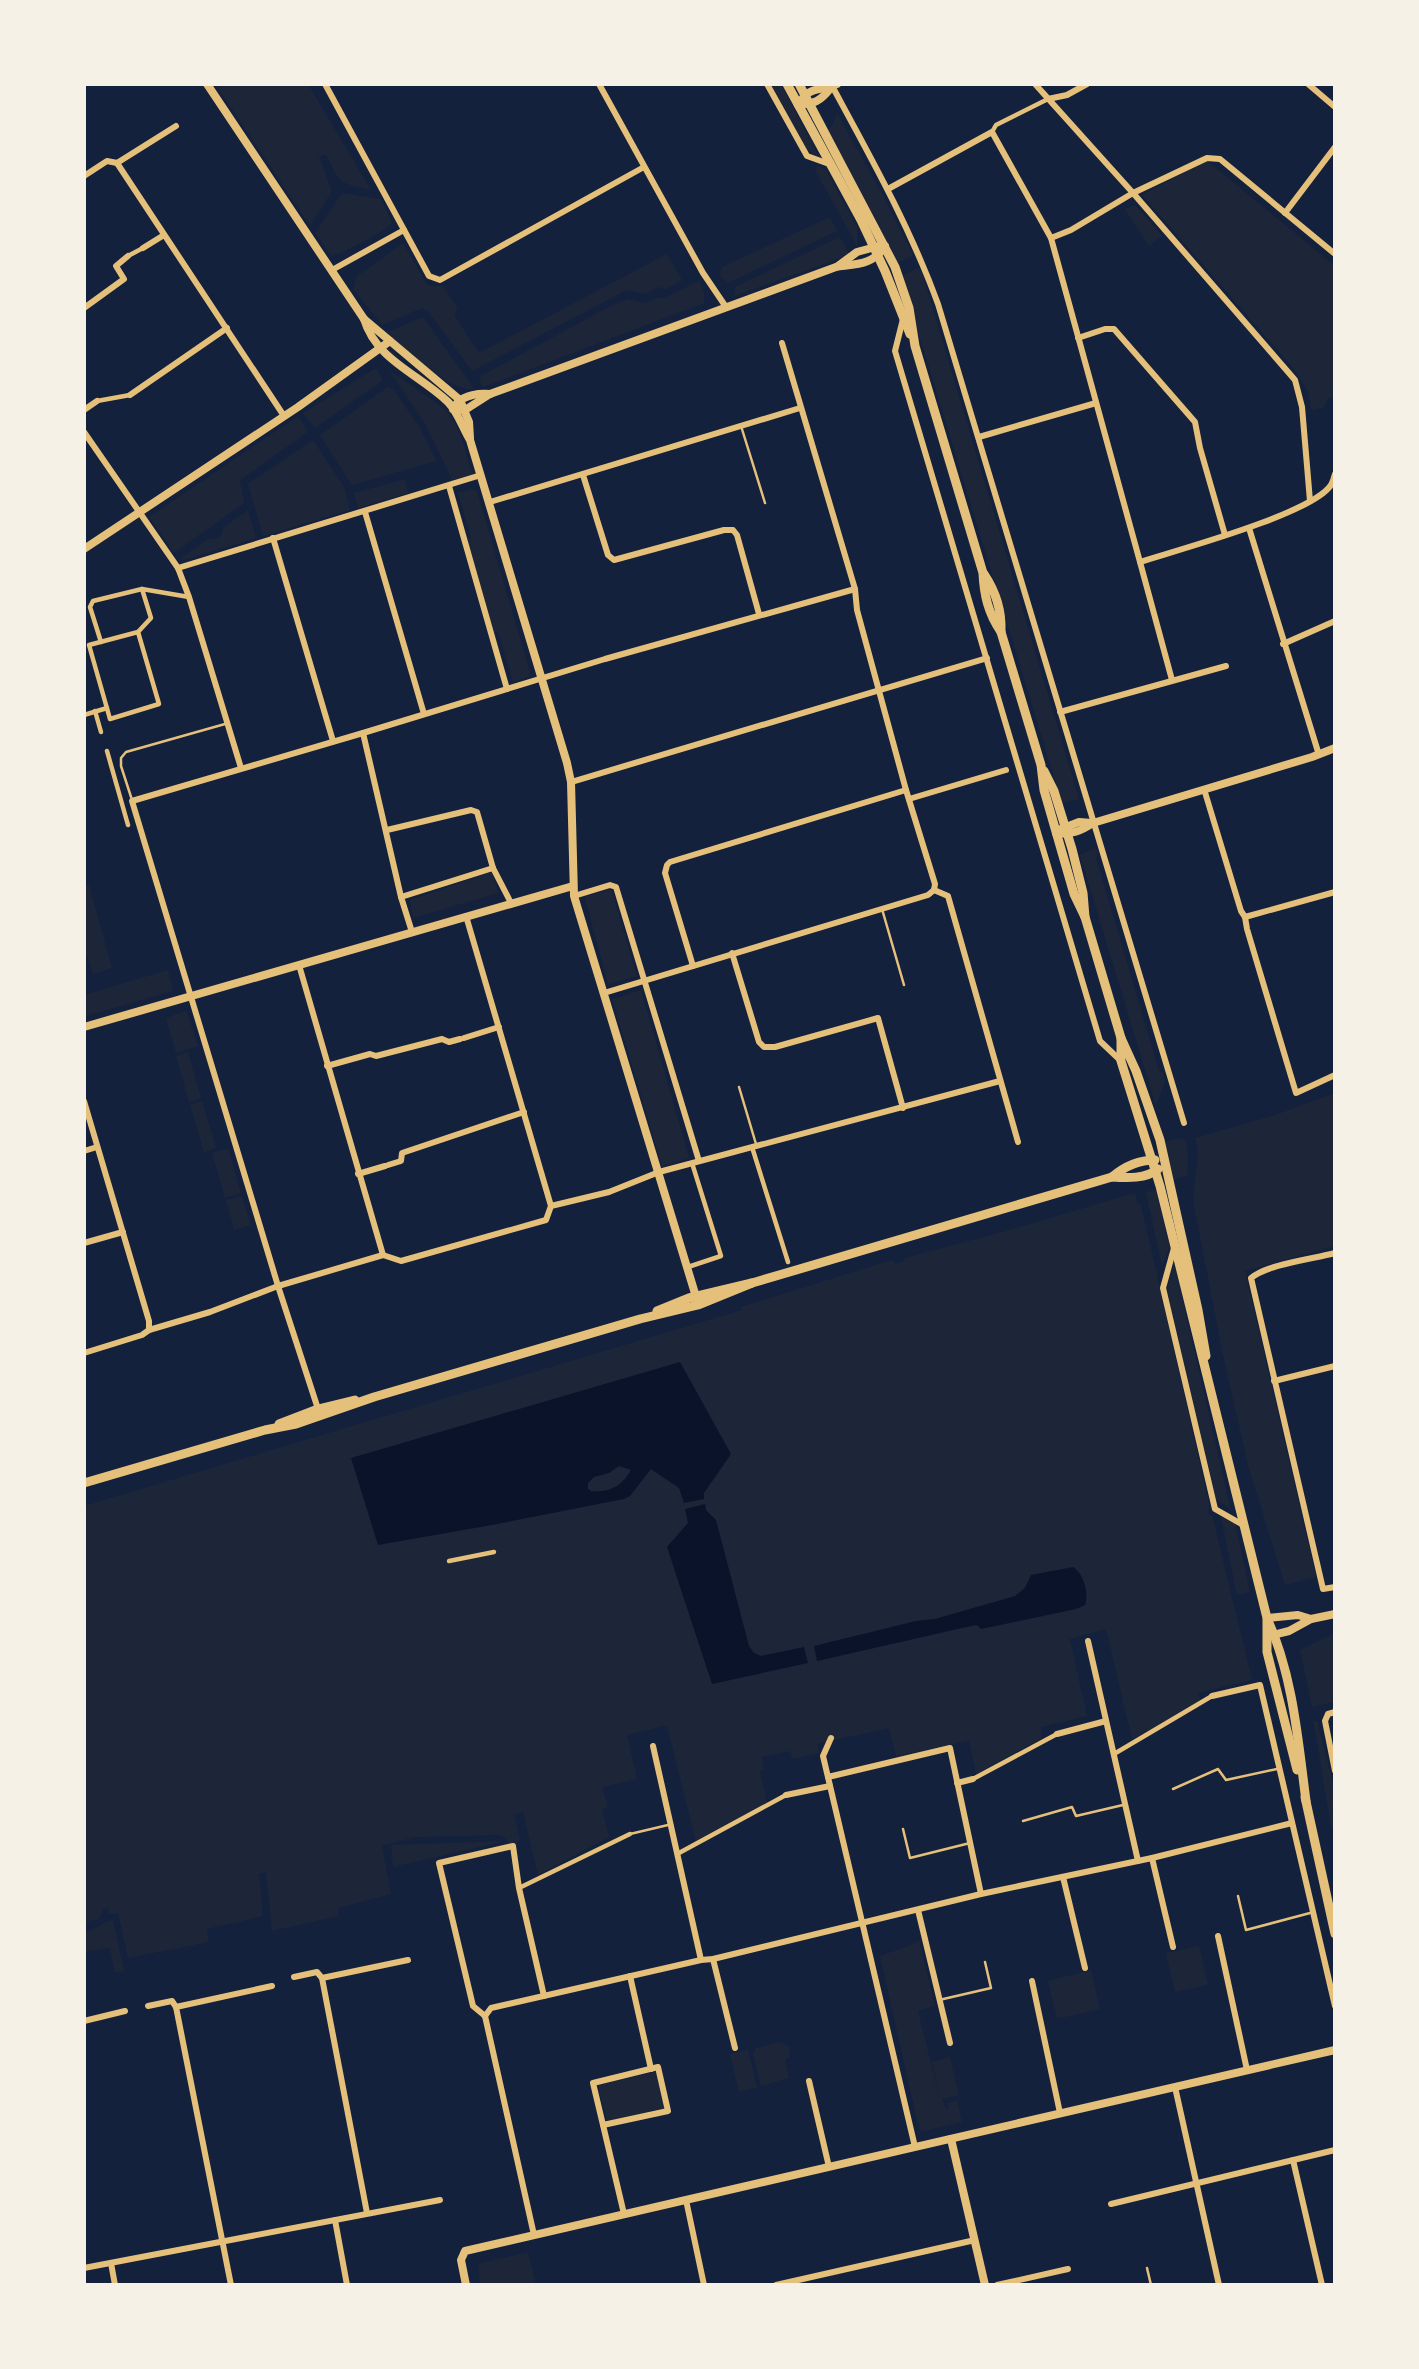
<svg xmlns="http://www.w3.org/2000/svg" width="1419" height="2369" font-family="Barlow,sans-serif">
  <rect width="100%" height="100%" fill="#14213d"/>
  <g fill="#1d2539">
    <path d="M215 84H308L371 190C338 183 341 184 326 155L319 156 332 191 310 226Z"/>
    <polygon points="771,84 781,84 819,157 806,150"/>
    <polygon points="837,113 882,194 913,255 896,264 827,130 832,126"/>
    <polygon points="1205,159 1335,266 1335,398 1328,398 1323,408 1311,410 1308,392 1295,370 1142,195 1204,162"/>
    <polygon points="817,166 826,170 857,227 857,246 815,170"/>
    <path d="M342 193 381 199 392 222C383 233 346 252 331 256L315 233Z"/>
    <polygon points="1135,205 1162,236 1149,246 1125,209"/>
    <polygon points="830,217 837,231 728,283 719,275 722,267"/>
    <polygon points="840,237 849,254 847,256 734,296 735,287"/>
    <polygon points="402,244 404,244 426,283 431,286 443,286 458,309 454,315 479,353 667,254 682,280 666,289 658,287 645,294 627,290 472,371 428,311 422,308 382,325 353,289 357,276"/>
    <polygon points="919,268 924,279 1079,799 1062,803 901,276"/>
    <polygon points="699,281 704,293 704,303 484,387 479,382 481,376 605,309 627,299 646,303 656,298 664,298"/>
    <path d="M423 317 474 389C450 392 403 349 388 332Z"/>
    <polygon points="376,368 383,380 315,428 303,413"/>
    <path d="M389 370 446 410C461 428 466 452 472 475L452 480 427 427Z"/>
    <polygon points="388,387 393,389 420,428 436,461 352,485 320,435"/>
    <polygon points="298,416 308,432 240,480 244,503 174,553 149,517"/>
    <polygon points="313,440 344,487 350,510 263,536 248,484"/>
    <polygon points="405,479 408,493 358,508 354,493"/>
    <polygon points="472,489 477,491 531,676 513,682 498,632 493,632 467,540 471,538 458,493"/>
    <polygon points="248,510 256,538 185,560 180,559 208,539 218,539 222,534 223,528"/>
    <polygon points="1096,848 1098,854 1096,858 1159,1071 1163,1073 1165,1081 1156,1106 1080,855"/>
    <polygon points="492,872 498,893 413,918 410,900"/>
    <polygon points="89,885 112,968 93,974 88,957 84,958 84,887"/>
    <polygon points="611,889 637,976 608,984 585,898 587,896"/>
    <polygon points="168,970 173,991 85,1016 84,995"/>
    <polygon points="641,990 689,1158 662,1166 612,999"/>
    <polygon points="185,1011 187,1012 198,1046 176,1053 166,1018"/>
    <polygon points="188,1052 201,1098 189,1102 176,1056"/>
    <polygon points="1335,1093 1335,1246 1245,1271 1316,1577 1285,1585 1248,1465 1223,1355 1193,1200 1198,1152 1195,1138 1272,1116"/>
    <polygon points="202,1101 216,1148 204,1152 190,1105"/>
    <polygon points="1182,1138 1186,1142 1188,1158 1187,1176 1173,1180 1163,1142"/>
    <polygon points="228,1148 241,1193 225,1198 212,1153"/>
    <polygon points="1156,1190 1170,1247 1162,1266 1146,1192"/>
    <polygon points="1135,1193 1138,1204 1141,1205 1210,1508 1208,1509 1209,1515 1212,1515 1252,1680 1198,1693 1201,1704 1132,1739 1106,1629 1070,1639 1087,1716 1041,1727 1042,1738 976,1774 969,1741 896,1756 889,1728 817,1744 819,1753 793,1759 790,1751 762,1757 764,1770 760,1771 767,1803 696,1841 667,1725 627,1735 637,1779 602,1787 608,1807 602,1809 609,1837 538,1875 523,1812 514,1815 520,1839 515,1848 501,1835 416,1837 379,1846 382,1846 391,1894 338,1908 338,1916 272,1931 266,1872 259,1874 263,1916 207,1929 209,1942 128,1958 118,1913 109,1914 108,1908 103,1909 99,1919 84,1922 84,1506 742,1310 741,1307 885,1262 894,1260 895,1264 905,1261 904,1258 999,1233"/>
    <polygon points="242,1196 251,1225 234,1230 226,1200"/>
    <polygon points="1174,1263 1231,1510 1216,1499 1167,1290"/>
    <polygon points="1221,1517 1235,1523 1250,1592 1237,1595"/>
    <polygon points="1335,1633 1335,1702 1312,1707 1300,1650"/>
    <path d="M1313 1721H1317L1335 1790V1842C1325 1802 1322 1761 1313 1721Z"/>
    <polygon points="506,1841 393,1867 391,1845"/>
    <path d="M113 1920 124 1971 115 1973 110 1948 84 1952V1932C98 1929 102 1922 113 1920Z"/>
    <polygon points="919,1940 935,2006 918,2011 940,2100 932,2062 950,2057 959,2095 942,2099 946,2109 949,2108 948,2103 957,2100 962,2122 923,2131 919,2129 880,1956 914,1944"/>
    <polygon points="1199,1946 1208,1985 1175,1992 1166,1953"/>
    <polygon points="1091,1970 1100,2009 1057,2019 1048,1981"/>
    <polygon points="779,2042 789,2046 790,2057 785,2060 789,2078 761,2086 753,2054 756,2048"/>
    <polygon points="748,2049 757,2088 739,2092 730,2054"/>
    <polygon points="656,2072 665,2108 607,2121 598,2085"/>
    <polygon points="528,2252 536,2285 480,2285 478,2264"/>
  </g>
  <g fill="#0b132b" fill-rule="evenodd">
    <path d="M680 1362 731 1454 704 1493V1499L684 1503 679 1488 651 1469 630 1496 624 1499 492 1525 378 1545 351 1458ZM619 1466 631 1470C622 1486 610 1493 591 1491L588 1489V1483L594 1477 609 1473Z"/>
    <polygon points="705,1504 706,1510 716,1520 749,1646 754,1653 761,1656 804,1647 808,1663 712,1684 667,1547 688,1523 685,1509"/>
    <path d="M1073 1567C1084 1574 1089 1593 1085 1605L1076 1609 981 1629 977 1625 971 1626 817 1661 814 1646 916 1621 935 1619 1015 1596 1025 1588 1031 1575Z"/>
  </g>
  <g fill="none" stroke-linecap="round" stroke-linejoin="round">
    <g stroke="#e5c07b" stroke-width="2.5">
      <polyline points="741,426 765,503"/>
      <polyline points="132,800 121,766 121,758 126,752 225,724"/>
      <polyline points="882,909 904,985"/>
      <polyline points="739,1087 756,1144"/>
      <polyline points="1173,1789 1218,1769 1226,1780 1277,1769"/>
      <polyline points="1023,1821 1072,1807 1076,1816 1123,1805"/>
      <polyline points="903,1829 910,1858 970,1843"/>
      <polyline points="630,1834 668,1825"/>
      <polyline points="1238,1896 1246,1930 1310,1913"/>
      <polyline points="939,2000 991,1988 985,1962"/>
      <polyline points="1147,2268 1151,2285"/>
    </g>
    <g stroke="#e5c07b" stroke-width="4.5">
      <polyline points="992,132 996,125 1048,99"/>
      <polyline points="128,256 143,248"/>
      <polyline points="97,401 130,395"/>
      <polygon points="138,632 159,704 110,719 89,645"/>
      <polyline points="138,632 151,618 142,589"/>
      <polyline points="101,642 90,607 93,601 142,589 189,597"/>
      <polyline points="95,711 101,732"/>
      <polyline points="84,715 107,708"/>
      <polyline points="107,751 128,825"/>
      <polyline points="752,1147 788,1262"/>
      <polyline points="688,1267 721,1256 692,1163"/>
      <polyline points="449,1561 494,1552"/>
      <polyline points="1114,1754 1212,1696"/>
      <polyline points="973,1779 1057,1734"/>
      <polyline points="679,1853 786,1795"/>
      <polyline points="519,1888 630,1834"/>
    </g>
    <g stroke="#e5c07b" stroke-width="6">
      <polyline points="325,84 429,276 440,280 644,167"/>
      <polyline points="599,84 703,273 726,307"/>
      <polyline points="767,84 807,156 832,165"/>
      <path d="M831 84C870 156 910 227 938 304L1184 1123"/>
      <polyline points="1035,84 1133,193 1295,380 1302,407 1310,501"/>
      <polyline points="1308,84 1335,107"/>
      <polyline points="1048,99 1067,95 1087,84"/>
      <polyline points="117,163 284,416"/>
      <polyline points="84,176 107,161 117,163 176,126"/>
      <path d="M888 189 992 132 1051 238 1140 562C1177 550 1312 514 1331 485 1333 481 1334 478 1335 474"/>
      <polyline points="1285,213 1335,147"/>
      <polyline points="1051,238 1071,230 1133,193 1207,158 1220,159 1335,254"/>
      <polyline points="143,248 164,235"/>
      <polyline points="332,270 404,230"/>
      <polyline points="84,308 124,279 116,266 128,256"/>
      <polyline points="903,319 895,351 1100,1041 1121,1061"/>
      <polyline points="1078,338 1105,329 1114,329 1195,422 1200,448 1225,535"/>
      <polyline points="782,343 855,589 857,610 906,790 935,884 934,890 948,896 1018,1142"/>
      <polyline points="130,395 227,328"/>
      <polyline points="84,410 97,401"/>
      <polyline points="84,432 178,568 189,597 241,768"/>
      <polyline points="979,437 1096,403"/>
      <polyline points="583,475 608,555 614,560 724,530 733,530 737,535 759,614"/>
      <polyline points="449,486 507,689"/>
      <polyline points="490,502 800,408"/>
      <polyline points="365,512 424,714"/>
      <polyline points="1249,528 1319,755"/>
      <polyline points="273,538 333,741"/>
      <polyline points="1140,562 1172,680"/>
      <polyline points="178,568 481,475"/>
      <polyline points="1283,644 1335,621"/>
      <polyline points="1060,712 1226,666"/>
      <polyline points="363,733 401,897 412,932"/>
      <polyline points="571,782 987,658"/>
      <polyline points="1204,789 1241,911 1245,917 1335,892"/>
      <polyline points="909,799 1006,770"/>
      <polyline points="387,830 471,810 477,812 493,868 511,903"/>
      <polyline points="574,896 610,885 616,887 699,1161"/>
      <polyline points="401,897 493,868"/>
      <polyline points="466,916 551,1206"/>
      <polyline points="1245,917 1247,929 1296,1093 1335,1075"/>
      <polyline points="732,953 759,1042 764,1047 775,1047 878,1018 903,1108"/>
      <polyline points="299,965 383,1255"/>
      <polyline points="693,966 665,873 667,865 670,862 906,790"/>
      <polyline points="604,993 928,895 934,890"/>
      <polyline points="464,1038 499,1027"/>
      <polyline points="327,1066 370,1054 376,1056 442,1039 449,1042 460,1039"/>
      <polyline points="84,1101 149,1321 149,1330"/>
      <polyline points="84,1151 97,1147"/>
      <polyline points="388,1165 401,1161 402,1153 524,1112"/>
      <polyline points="358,1174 385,1166"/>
      <polyline points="84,1243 123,1232"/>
      <polyline points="1174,1248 1163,1288 1215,1509 1245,1526"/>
      <path d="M1335 1253C1313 1259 1268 1264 1251 1278L1323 1589 1335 1587"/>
      <polyline points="84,1353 142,1335 149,1330 210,1312 278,1286 383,1255 401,1261 546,1220 551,1206 609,1192 659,1172 1000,1081"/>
      <polyline points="1274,1381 1335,1366"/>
      <polyline points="319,1412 278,1286 132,801 363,733 605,659 855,589"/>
      <polyline points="1088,1641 1138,1861"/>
      <polyline points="1212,1696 1260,1685 1335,2006"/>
      <polyline points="1335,1712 1328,1714 1325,1721 1335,1771"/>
      <polyline points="1057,1734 1106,1721"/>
      <polyline points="831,1738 823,1756 915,2147"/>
      <polyline points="653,1746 701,1960"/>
      <polyline points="828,1777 950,1748 981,1894"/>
      <polyline points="957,1783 973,1779"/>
      <polyline points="786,1795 830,1786"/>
      <polyline points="1152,1858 1173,1947"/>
      <polyline points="1063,1877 1085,1968"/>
      <polyline points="918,1910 950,2043"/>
      <polyline points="1218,1936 1247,2070"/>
      <polyline points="713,1959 735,2048"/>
      <polyline points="630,1976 651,2069"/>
      <polyline points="294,1977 317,1972 322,1978 408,1960"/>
      <polyline points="322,1978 367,2213"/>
      <polyline points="1032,1981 1060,2113"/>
      <polyline points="148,2006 172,2001 176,2007 272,1986"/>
      <polyline points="176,2007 231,2285"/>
      <polyline points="485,2016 491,2008 701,1960 713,1959 981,1894 1152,1858 1292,1823"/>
      <polyline points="485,2016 473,2006 439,1863 513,1846 519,1888 544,1996"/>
      <polyline points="485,2016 534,2235"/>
      <polyline points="84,2021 125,2011"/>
      <polygon points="658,2067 668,2111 603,2125 593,2083"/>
      <polyline points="809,2081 829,2167"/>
      <polyline points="1175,2087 1219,2285"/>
      <polyline points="603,2125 624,2214"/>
      <polyline points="1293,2160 1322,2285"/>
      <polyline points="686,2200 704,2285"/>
      <polyline points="1111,2204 1335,2150"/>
      <polyline points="335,2220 347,2285"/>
      <polyline points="111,2263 115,2285"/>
      <polyline points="84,2268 440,2200"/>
      <polyline points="776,2285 975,2240"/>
      <polyline points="997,2285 1068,2269"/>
    </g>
    <g stroke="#e5c07b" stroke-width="8">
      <polyline points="207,84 364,319 460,400 469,422 470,438"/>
      <path d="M804 104C817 104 825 96 832 86"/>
      <path d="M798 105C810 85 818 92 837 84"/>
      <polyline points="838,266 857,252 879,246"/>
      <path d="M364 319C376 360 419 374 448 402 458 412 463 429 470 440L567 763 571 782 574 896 697 1300"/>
      <path d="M457 403C465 395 479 393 490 394"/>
      <path d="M453 409 465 410 490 394 836 267C857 264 873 265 885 246"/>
      <polyline points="84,549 298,407 390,341"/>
      <polyline points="1061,829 1079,822 1092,823"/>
      <path d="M1056 833C1071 835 1081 831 1093 823L1312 757 1335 748"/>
      <polyline points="84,1027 573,886"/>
      <polyline points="1267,1618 1298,1615 1311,1619"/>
      <polyline points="1269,1636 1289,1631 1311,1619 1335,1614"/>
      <polyline points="951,2139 985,2285"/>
      <polyline points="466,2285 461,2260 465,2251 1335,2050"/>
    </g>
    <g stroke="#e5c07b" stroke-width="9">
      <polyline points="787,84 861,220 885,271 910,334"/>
      <path d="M799 84 895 267 909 308 915 346 983 573C984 595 988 613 1001 632L1041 765 1044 790 1074 894 1085 917"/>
      <path d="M984 574C996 592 1002 610 1001 632"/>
      <polyline points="1044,771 1054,791 1072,849 1083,893 1085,917 1121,1038 1136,1071 1160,1140 1198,1310 1206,1356"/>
      <path d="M1121 1038V1061L1160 1186 1267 1618C1293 1675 1298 1740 1306 1801"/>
      <path d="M1112 1177C1127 1178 1146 1179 1158 1169"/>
      <path d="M657 1311 689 1298 752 1283 1112 1177C1125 1166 1138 1160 1155 1160"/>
      <polyline points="279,1424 318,1409 355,1400"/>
      <polyline points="84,1483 265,1430 296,1424 374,1397 640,1319 698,1305 752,1283"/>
      <polyline points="1267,1620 1267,1652 1297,1770"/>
      <polyline points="1305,1797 1335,1934"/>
    </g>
  </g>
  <rect width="1419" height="2369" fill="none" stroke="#f6f1e7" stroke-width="172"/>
</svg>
